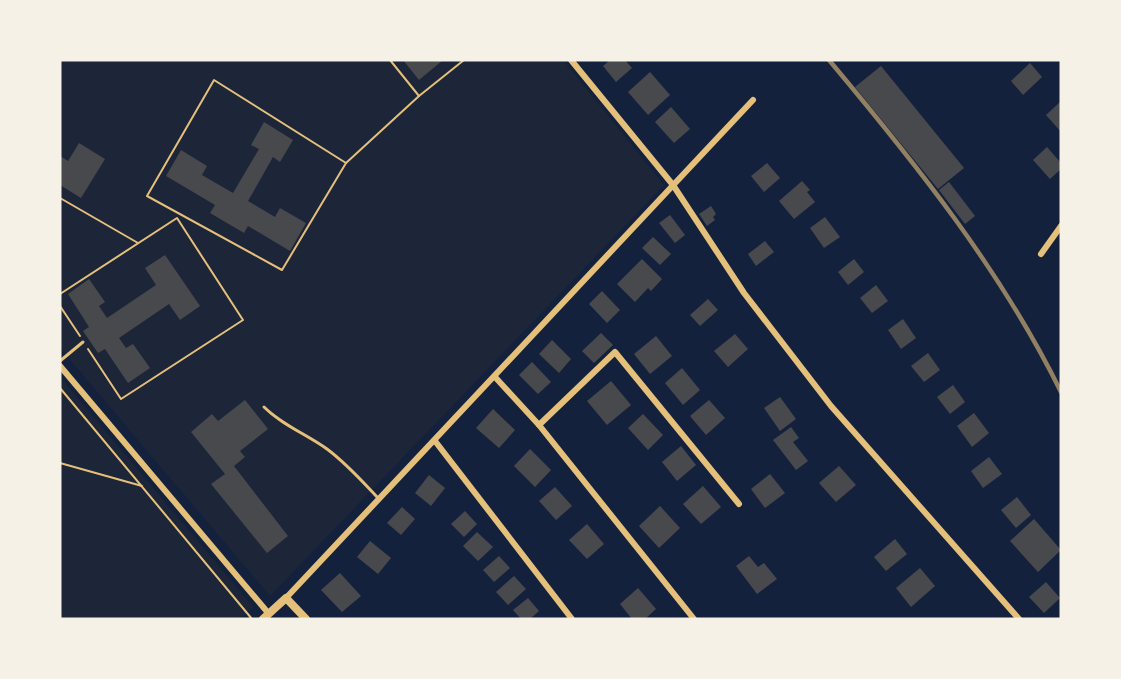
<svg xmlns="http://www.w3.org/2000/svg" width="1121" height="679" font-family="'Nunito Sans',sans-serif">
  <rect width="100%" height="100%" fill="#14213d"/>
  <g fill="#1d2539">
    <polygon points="60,60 563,60 664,185 270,596 60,348"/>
    <polygon points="60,377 253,607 240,619 60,619"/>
  </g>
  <g fill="#48494c">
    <polygon points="403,60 443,60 419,80"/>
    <polygon points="610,60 625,60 632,68 616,82 603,66"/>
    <polygon points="1030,63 1042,77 1023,95 1011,81"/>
    <polygon points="881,66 964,168 938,189 855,87"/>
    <polygon points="650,72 670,95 648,115 628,92"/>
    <polygon points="1060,102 1061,103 1061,132 1046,115"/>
    <polygon points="671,107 690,129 674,143 655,122"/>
    <polygon points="264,122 293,140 280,162 273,157 248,201 275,217 280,208 306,223 290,251 248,226 244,233 210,213 215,205 166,176 181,150 207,166 202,175 233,193 259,149 251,145"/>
    <polygon points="79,143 105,159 81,198 60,185 60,156 68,161"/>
    <polygon points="1047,147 1061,163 1061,169 1050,179 1033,160"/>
    <polygon points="767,163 780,178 764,192 751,176"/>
    <polygon points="802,181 810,190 807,192 815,202 794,219 779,201"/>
    <polygon points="949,182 975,216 965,224 939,190"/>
    <polygon points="711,206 716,214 713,217 715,220 707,226 699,214"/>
    <polygon points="670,215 685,235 675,243 659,223"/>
    <polygon points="825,217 840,237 824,248 810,228"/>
    <polygon points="653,237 671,254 660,265 642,248"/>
    <polygon points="765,241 774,252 756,266 748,254"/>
    <polygon points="165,255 200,306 180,320 169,304 119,338 126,348 133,344 150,368 128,383 105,349 98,353 83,331 89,327 68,294 89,279 105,302 99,306 107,318 156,285 145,268"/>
    <polygon points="642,259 662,279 651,291 648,288 635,302 617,284"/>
    <polygon points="854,259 864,272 848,285 838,272"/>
    <polygon points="876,285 888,301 872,313 860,298"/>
    <polygon points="602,291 620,310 607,323 589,304"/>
    <polygon points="708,299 718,310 700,326 690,315"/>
    <polygon points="903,319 916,338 901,349 888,330"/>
    <polygon points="601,333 613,345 594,363 582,351"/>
    <polygon points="735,334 748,349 728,367 714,351"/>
    <polygon points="656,336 672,356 650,374 634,354"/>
    <polygon points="552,340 571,359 559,373 539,354"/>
    <polygon points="928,353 940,370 924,382 911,366"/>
    <polygon points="532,362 551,382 538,394 519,375"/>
    <polygon points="682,368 700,390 683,405 665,383"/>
    <polygon points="611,381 631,405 607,425 587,401"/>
    <polygon points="953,385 965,402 950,414 937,397"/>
    <polygon points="780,397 796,419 780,431 764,408"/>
    <polygon points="245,400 268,429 240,451 245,457 234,466 288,536 267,553 211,484 225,474 191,432 212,414 218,421"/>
    <polygon points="709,400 725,418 706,435 690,416"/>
    <polygon points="493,409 515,430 499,448 476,428"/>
    <polygon points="974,413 989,433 972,447 957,426"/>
    <polygon points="643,414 663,435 648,450 628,428"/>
    <polygon points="791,427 799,438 793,442 808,461 796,470 773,440"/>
    <polygon points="681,446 696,465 677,481 662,462"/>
    <polygon points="530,449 551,470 535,487 514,466"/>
    <polygon points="989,457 1002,474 983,488 971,471"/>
    <polygon points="839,466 856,485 836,502 819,483"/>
    <polygon points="770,474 785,493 765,508 751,489"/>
    <polygon points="429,475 445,488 431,506 415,493"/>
    <polygon points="703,486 721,507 701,524 683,504"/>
    <polygon points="555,487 572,506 556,520 539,501"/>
    <polygon points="1017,497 1031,515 1016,528 1001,510"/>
    <polygon points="660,506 680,528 659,548 639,526"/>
    <polygon points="402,507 415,519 401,535 387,523"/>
    <polygon points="465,511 477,524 464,537 451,524"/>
    <polygon points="1034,519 1061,550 1038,572 1010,541"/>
    <polygon points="587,524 604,544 587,559 569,540"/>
    <polygon points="477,532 493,547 478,561 463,546"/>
    <polygon points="895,539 907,554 886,571 874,557"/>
    <polygon points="370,541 391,558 378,574 357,557"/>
    <polygon points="499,556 510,568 494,582 483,570"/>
    <polygon points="749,556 758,567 764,563 777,579 757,594 736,566"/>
    <polygon points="920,568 935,586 911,607 896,588"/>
    <polygon points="340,573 361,596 342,612 321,590"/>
    <polygon points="514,576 526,589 508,605 496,592"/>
    <polygon points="1046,582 1060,598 1044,613 1029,597"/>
    <polygon points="638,588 656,609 645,619 632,619 620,604"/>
    <polygon points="528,598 539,611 530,619 521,619 513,610"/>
  </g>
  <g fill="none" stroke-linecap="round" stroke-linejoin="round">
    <g stroke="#e5c07b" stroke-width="2">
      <polyline points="390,60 419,96 464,60"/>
      <polygon points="214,80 346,163 282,270 147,196"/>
      <polyline points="346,163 419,96"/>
      <polyline points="60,198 138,243"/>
      <polyline points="60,294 177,218 243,320 121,399 88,349"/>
      <polyline points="60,306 80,336"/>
      <polyline points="60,388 252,619"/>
      <polyline points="60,463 142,486"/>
    </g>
    <g stroke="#e5c07b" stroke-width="3">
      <polyline points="60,361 83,342"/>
      <path d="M264 407C282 425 306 434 327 449 346 463 362 481 378 498"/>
    </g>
    <g stroke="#e5c07b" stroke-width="6">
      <polyline points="571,60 673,185 744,293 831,406 1019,619"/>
      <polyline points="1041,254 1061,226"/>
      <polyline points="60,366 269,614"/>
      <polyline points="495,377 539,425 694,619"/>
      <polyline points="539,425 615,352 739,504"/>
      <polyline points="435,441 572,619"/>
      <polyline points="286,598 753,100"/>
    </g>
    <polyline stroke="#e5c07b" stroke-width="8" points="263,619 286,598 306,619"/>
    <path stroke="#918062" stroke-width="4.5" d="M829 60C916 164 1001 270 1061 392"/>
  </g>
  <rect width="1121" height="679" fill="none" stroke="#f6f1e7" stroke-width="123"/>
</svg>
